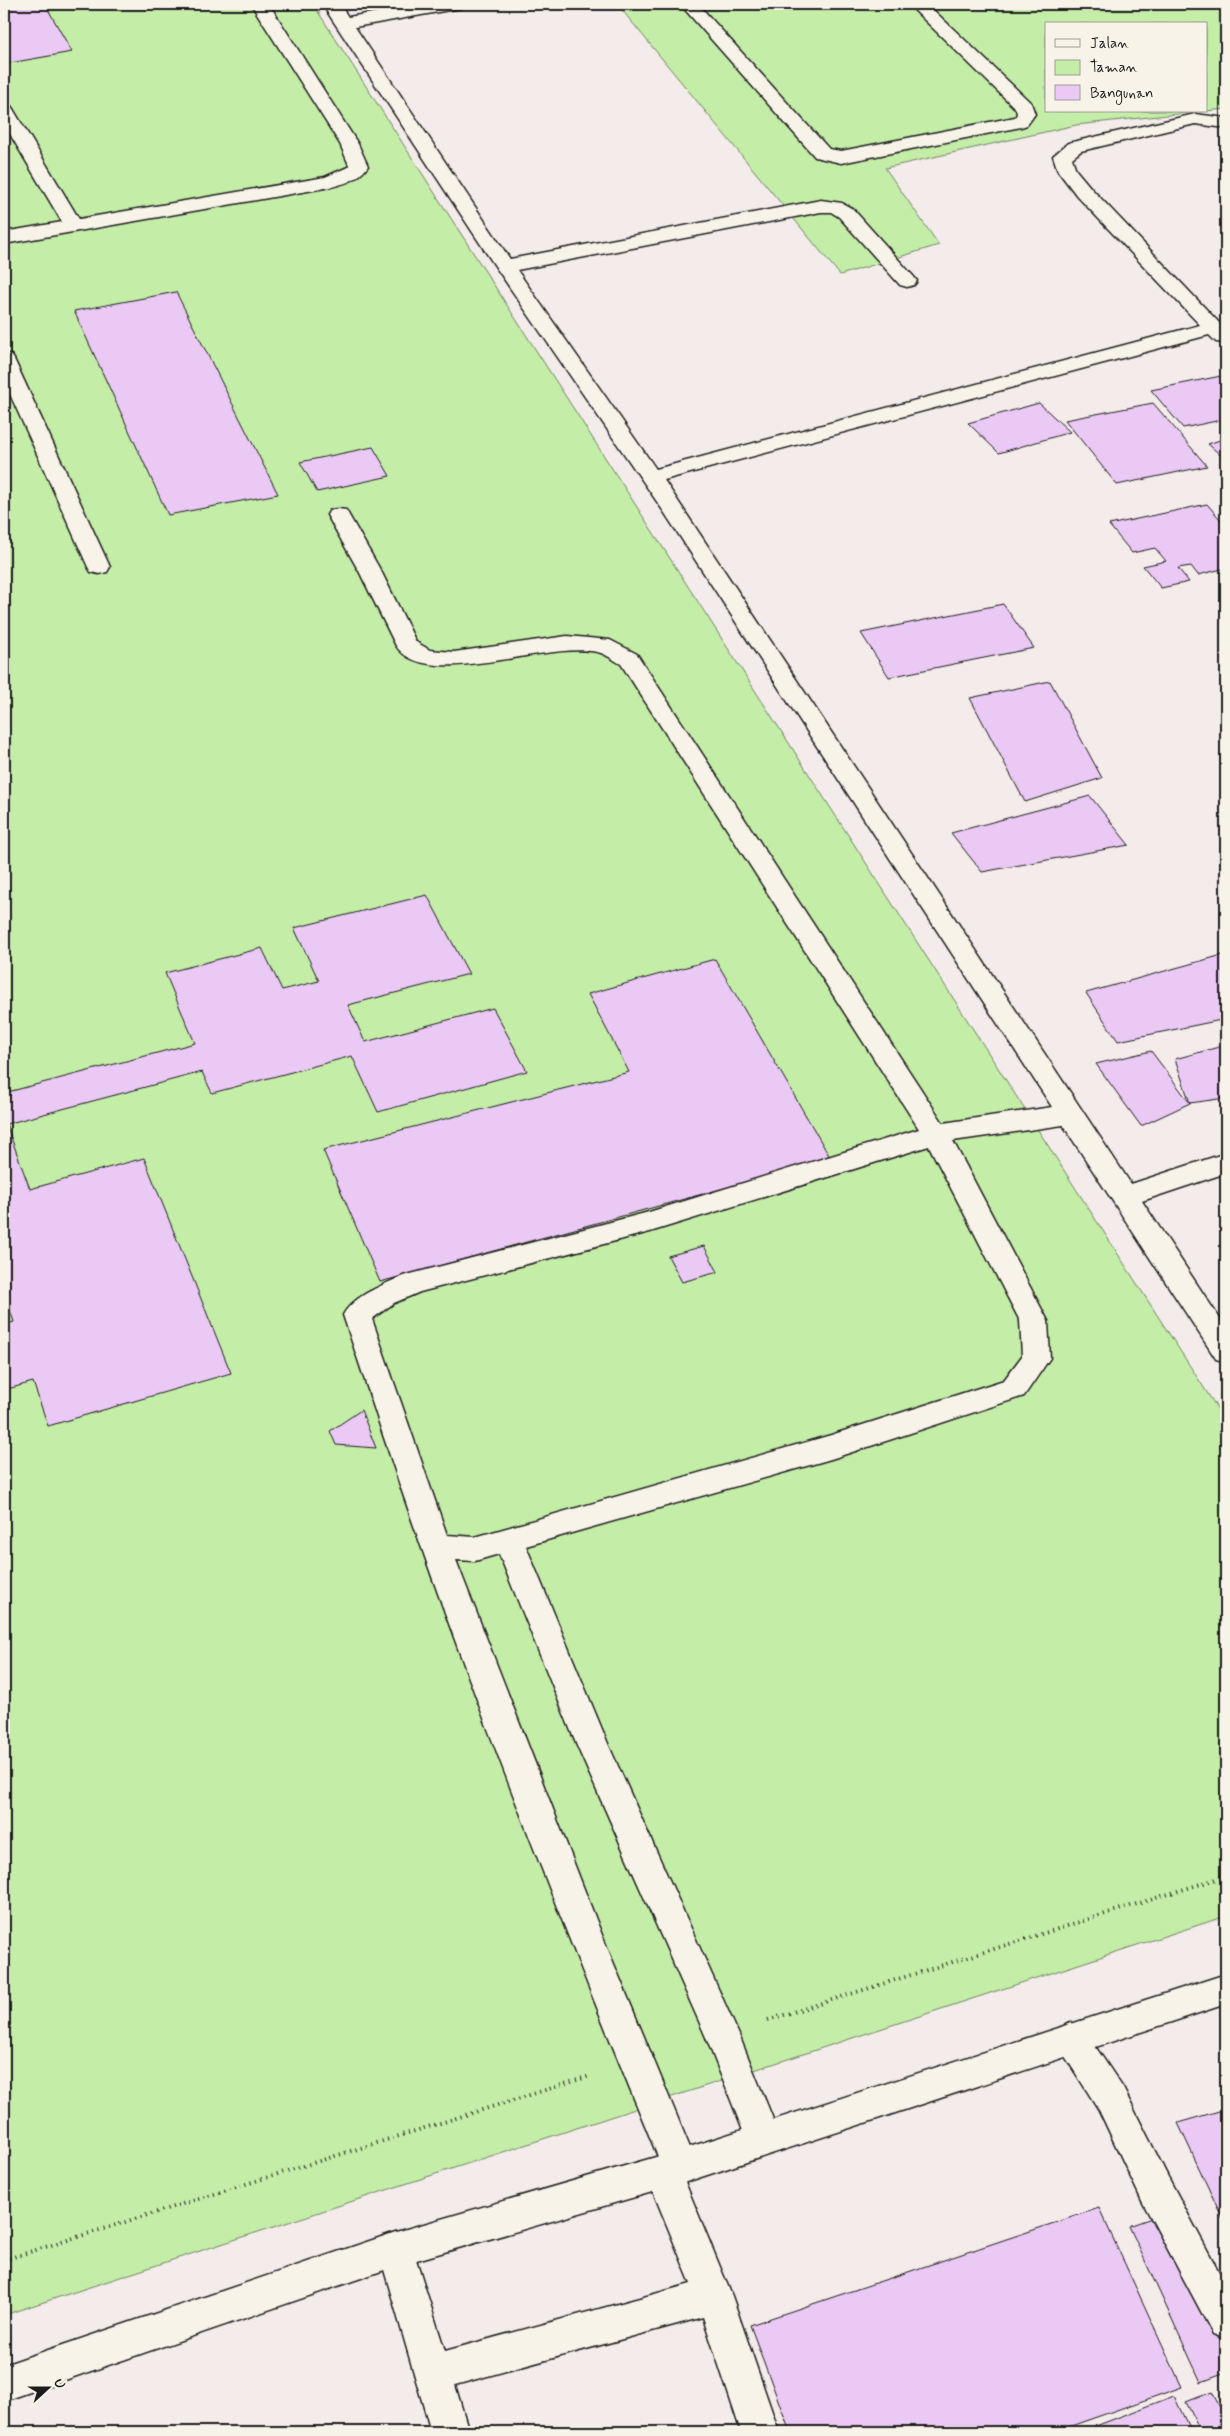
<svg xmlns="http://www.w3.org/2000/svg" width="1230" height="2436" font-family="Mynerve,sans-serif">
  <rect width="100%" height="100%" fill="#f4ebeb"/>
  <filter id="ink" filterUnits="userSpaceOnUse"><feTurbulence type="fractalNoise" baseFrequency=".02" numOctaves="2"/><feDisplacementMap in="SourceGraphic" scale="10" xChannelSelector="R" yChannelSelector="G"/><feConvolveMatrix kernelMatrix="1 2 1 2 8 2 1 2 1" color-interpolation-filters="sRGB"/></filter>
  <g filter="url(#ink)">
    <g fill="#c4eda8" stroke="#708462">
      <polygon points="4,4 313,4 1226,1422 1226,1916 4,2315"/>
      <polygon points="617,4 1226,4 1226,109 1206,111 1206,24 1046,24 1046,111 1204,111 1076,125 885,168 939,245 840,275"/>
    </g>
    <g fill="#eac9f5" stroke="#1c1c1c">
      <polygon points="4,4 45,4 72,52 4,64"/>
      <polygon points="176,292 278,494 168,515 74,311"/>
      <polygon points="1226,375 1226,419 1183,428 1151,390"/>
      <polygon points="1039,403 1070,432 999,453 968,423"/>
      <polygon points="1153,403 1207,466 1117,485 1065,420"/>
      <polygon points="1226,438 1226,460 1208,444"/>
      <polygon points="373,447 390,476 317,492 300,462"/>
      <polygon points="1207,504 1226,526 1226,568 1198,575 1191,566 1178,568 1189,582 1161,588 1143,566 1166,561 1155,548 1132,553 1109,525"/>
      <polygon points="1003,604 1034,648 889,677 861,633"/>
      <polygon points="1050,681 1102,778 1025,802 970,698"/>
      <polygon points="1090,796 1129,845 982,872 951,833"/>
      <polygon points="427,895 469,974 348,1005 365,1042 493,1008 527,1071 378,1112 352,1056 212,1093 202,1072 6,1124 30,1189 144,1158 231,1373 48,1426 33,1382 4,1390 4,1325 14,1322 4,1293 4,1093 195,1043 165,973 262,948 282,990 319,981 294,928"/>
      <polygon points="1226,954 1226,1019 1118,1041 1086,993"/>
      <polygon points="715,959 831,1159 380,1282 323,1150 629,1072 588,994"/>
      <polygon points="1226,1045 1226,1098 1190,1103 1175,1059"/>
      <polygon points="1151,1051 1190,1103 1141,1126 1096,1064"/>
      <polygon points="704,1246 718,1272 682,1282 668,1256"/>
      <polygon points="361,1410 376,1448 336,1445 330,1431"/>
      <polygon points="1226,2109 1226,2226 1178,2123"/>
      <polygon points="1099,2208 1182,2387 1054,2432 790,2432 750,2325"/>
      <polygon points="1160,2215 1226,2351 1226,2373 1201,2382 1129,2226"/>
      <polygon points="1212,2392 1226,2419 1226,2432 1201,2432 1186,2402"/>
      <polygon points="1174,2396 1191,2432 1089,2432 1088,2429"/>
    </g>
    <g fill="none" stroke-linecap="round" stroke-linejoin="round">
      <defs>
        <g id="minor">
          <path d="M251 4H269L358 144 368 166C358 181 342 185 325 188L4 244V232L62 222 4 124V104L10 105 13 109 79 219 325 177 348 167 349 165 340 144Z"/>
          <path d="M322 4H340L348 17 426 4H464L461 8 455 9 355 27 510 259 821 200 842 203 853 209 914 277 917 281 914 285 907 287 900 285 839 217 831 212H821L517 270 656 469 1200 325 1077 196 1058 171 1053 156 1068 143 1195 114 1226 118V128L1195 124 1081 151 1072 158 1076 170 1091 188 1226 330V343L1216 342 1209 335 664 480 1131 1184 1226 1153V1173L1142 1201 1226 1328V1362L1216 1359 1063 1125 953 1141 1048 1321 1050 1358 1024 1396 831 1459 526 1546 609 1746 739 2035 781 2139 775 2151 763 2155 751 2151 705 2035 577 1746 499 1554 475 1561 456 1560 602 1935 698 2167 693 2179 685 2182 732 2296 779 2432H741L703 2317 455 2385 469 2432H431L378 2249 383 2237 396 2232 409 2237 445 2351 691 2284 645 2172 650 2160 658 2157C575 1956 494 1752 421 1546 394 1470 369 1392 343 1315 354 1295 383 1285 403 1276L649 1212 919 1129 621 664C613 660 605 653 597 652 547 640 427 692 396 646L360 573 327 515 330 510 338 509 346 510 382 573 416 642 430 650 454 652 567 636 610 640 637 654 943 1123 1052 1107 664 512 495 266ZM929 1146 1020 1321 1022 1356 1004 1380 831 1435 475 1537 447 1535 372 1319 394 1303 420 1292 650 1232Z"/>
          <polygon points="680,4 698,4 829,149 841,151 1015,117 1017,114 1016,109 908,4 927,4 1031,103 1035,114 1027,125 1021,127 841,163 815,157"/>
          <polygon points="4,353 11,355 14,359 110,567 107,572 99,574 91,572 88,567 4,381"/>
          <polygon points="1071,2023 1083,2028 1123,2088 1168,2177 1226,2285 1226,2339 1213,2334 1142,2201 1099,2110 1054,2039 1059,2028"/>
        </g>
        <polygon id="major" points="1226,1974 1226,2004 680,2184 396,2266 4,2401 4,2365 396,2232 680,2150"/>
      </defs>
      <use href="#minor" stroke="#1c1c1c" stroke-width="3"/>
      <use href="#major" stroke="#1c1c1c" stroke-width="3"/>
      <g stroke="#1c1c1c" stroke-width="4" stroke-dasharray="1 4.5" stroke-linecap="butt">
        <polyline points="768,2020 1226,1876"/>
        <polyline points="4,2260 590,2076"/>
      </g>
      <use href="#minor" fill="#f7f3e8" fill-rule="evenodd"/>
      <use href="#major" fill="#f7f3e8" fill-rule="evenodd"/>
    </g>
  </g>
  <rect width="1230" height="2436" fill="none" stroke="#f7f3e8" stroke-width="20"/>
  <rect x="10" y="10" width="1210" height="2416" fill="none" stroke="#1c1c1c" stroke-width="2" filter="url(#ink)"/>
  <rect x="1045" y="22" width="162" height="90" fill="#f7f3e8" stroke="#9f9d96"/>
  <rect x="1055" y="39" width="25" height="8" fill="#f7f3e8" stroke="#9f9d96"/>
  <text x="1090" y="48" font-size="15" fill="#1c1c1c">Jalan</text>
  <rect x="1055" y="60" width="25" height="15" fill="#c4eda8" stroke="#9f9d96"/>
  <text x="1090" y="72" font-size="15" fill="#1c1c1c">Taman</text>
  <rect x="1055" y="85" width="25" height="15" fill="#eac9f5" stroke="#9f9d96"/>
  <text x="1090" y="98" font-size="15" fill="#1c1c1c">Bangunan</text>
  <g transform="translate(48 2388) rotate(69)" stroke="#f7f3e8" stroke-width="4" paint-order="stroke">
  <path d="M0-4L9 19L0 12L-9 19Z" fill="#1c1c1c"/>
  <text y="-8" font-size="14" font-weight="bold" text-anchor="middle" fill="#1c1c1c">U</text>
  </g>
</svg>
